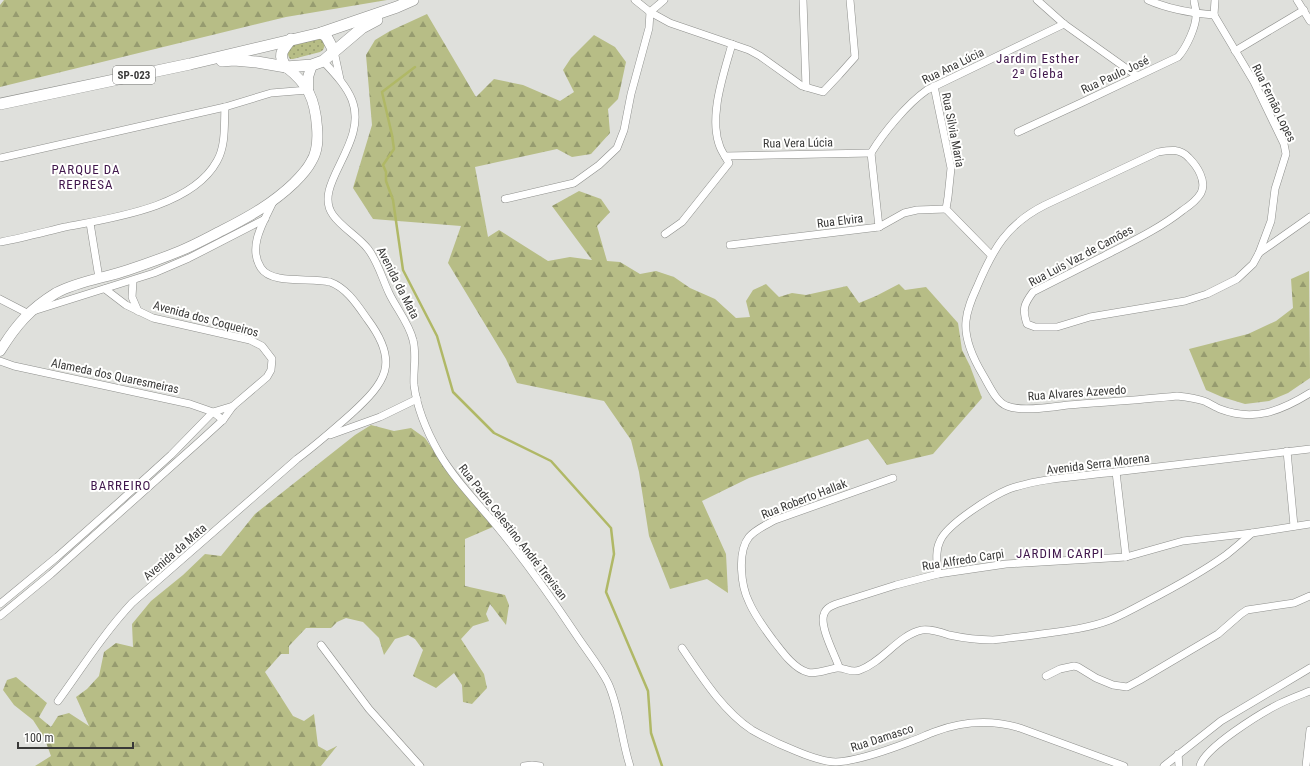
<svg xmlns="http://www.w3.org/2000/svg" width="1310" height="766" font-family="'Roboto Condensed',sans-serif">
  <defs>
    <pattern id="grass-dots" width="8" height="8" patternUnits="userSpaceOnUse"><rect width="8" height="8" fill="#b7bd86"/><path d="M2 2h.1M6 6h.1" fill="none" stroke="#969b6f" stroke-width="1.8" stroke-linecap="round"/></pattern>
    <pattern id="forest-firs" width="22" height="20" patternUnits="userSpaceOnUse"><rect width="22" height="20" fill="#b7bd86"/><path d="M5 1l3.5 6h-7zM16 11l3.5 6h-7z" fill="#969b6f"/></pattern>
  </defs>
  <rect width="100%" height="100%" fill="#dfe0dc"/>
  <path fill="url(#grass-dots)" d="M321 38 325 45 323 50 320 52 293 59H290C287 54 287 50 289 45Z"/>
  <g fill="url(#forest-firs)">
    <polygon points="4,0 387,0 286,17 0,87 0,5"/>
    <polygon points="427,14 476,97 494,79 523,85 560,101 574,92 563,70 571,58 594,35 615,47 626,62 618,99 608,109 610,133 591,154 572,157 557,149 475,167 488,237 499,230 548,261 570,257 592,260 552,206 579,191 601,199 610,212 597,226 607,261 620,262 640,274 656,271 674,277 690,288 715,299 736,318 750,317 746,301 753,290 766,284 779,297 792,293 806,295 847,286 859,303 876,296 899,284 905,290 926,287 958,323 962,350 970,366 982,398 933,454 887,465 868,439 749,478 702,501 726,554 728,593 707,579 670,589 649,536 639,472 631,440 604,401 517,383 506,359 448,263 461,226 373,219 353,188 372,125 366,55 375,40 390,31"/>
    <polygon points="1309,271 1310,378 1288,393 1269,401 1245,404 1222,397 1206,390 1189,349 1248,334 1276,321 1293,308 1291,279"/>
    <polygon points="371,425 394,431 411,428 425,438 450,474 495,526 465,539 465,586 505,595 509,605 506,625 490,604 486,614 489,621 473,626 461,639 484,674 487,688 472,704 463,702 462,685 454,673 436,688 413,676 423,650 415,639 408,635 395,639 384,655 379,638 363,622 346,618 337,622 331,628 306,628 289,646 289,654 281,654 265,672 293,716 304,721 314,714 318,746 327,751 337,746 321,766 35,766 51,756 44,737 33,720 14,705 3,690 7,680 16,677 47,703 39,717 51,727 58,716 69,713 89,726 76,697 87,689 99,676 104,652 116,643 133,647 132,624 151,601 183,575 205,554 221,556 255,514 355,435"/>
  </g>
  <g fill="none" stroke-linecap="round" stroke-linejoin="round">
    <polyline stroke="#b0b866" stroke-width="2.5" points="415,67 382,92 392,135 394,149 383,165 386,172 386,181 393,200 403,270 437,336 453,392 494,433 551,461 611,528 614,554 606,592 648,691 651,733 662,766"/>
    <defs>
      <g id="minor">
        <polyline points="635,0 650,12 670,23 749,50 760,56 802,86 823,92 839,75 855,57 850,0"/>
        <polyline points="803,0 806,87"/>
        <polyline points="1037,0 1064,24 1137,76"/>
        <path d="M1148 0C1168 9 1192 13 1214 15"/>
        <polyline points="1297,0 1310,21"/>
        <polyline points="1214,15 1254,82 1284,144 1286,154 1275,189 1271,221 1259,253"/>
        <polyline points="1214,15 1215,0"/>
        <polyline points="334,51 340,79"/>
        <polyline points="1235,51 1304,10"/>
        <path d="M323 61C334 73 346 85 352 100 369 144 311 185 333 215 342 228 358 236 368 249 378 262 382 278 389 293 396 308 409 323 413 340 417 355 413 370 414 385 417 409 427 432 439 453 454 479 476 501 495 524 524 559 551 597 577 636 587 651 600 667 608 683 620 709 621 739 630 766"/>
        <polyline points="934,86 951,168 948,197 946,209 991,255"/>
        <path d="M1018 132 1083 102 1178 57C1186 48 1197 26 1196 13 1196 8 1194 4 1194 0"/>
        <path d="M871 153C884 132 907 104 927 90L1064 24"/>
        <polyline points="871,153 879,227"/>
        <polyline points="725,156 871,153"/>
        <polyline points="0,158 225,107 271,93 308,90"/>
        <polyline points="505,199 574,183 599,165 617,148 624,130 631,94 649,28 650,12 664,0"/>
        <path d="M1310 217 1259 253 1253 264 1237 279 1207 294 1185 301 1090 317 1057 327H1035L1027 324C1022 309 1024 304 1033 292 1057 280 1080 268 1104 256 1131 242 1159 229 1183 210 1189 206 1197 200 1201 193 1207 181 1197 166 1189 158 1180 148 1170 150 1158 152L1045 205C1007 224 993 249 977 287 972 298 967 309 966 321 964 340 974 360 983 375 989 385 996 402 1007 406 1021 412 1052 407 1068 405 1104 402 1140 400 1177 396 1186 397 1195 398 1204 401 1209 403 1215 407 1220 409 1254 422 1281 411 1310 393"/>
        <polyline points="90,223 99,278"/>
        <path d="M665 234 682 222 729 163C726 158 722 152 720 147 708 117 724 73 732 44"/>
        <path d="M0 242C22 238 44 232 65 227 112 218 192 207 217 161 226 145 224 125 225 107"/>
        <polyline points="730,245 879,227 904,213 917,210 946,209"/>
        <polyline points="133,281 132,297 138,311"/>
        <polyline points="0,299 27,313 154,273 189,258 265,219"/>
        <polyline points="0,361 14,366 190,404 213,412 223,420"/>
        <polyline points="330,435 380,417 417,399"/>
        <polyline points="1287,451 1294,526"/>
        <polyline points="1116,472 1126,557"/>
        <path d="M893 478 775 520C766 525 756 529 749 537 737 552 741 586 749 602 755 616 764 628 773 640 781 650 793 668 807 672 816 675 828 669 837 668 845 667 851 674 860 670 883 662 898 635 922 630 931 629 940 632 949 635 963 638 978 640 993 640 1004 639 1015 637 1027 636 1054 632 1084 630 1110 620 1122 615 1135 608 1146 602 1173 588 1201 573 1226 555 1235 548 1243 541 1252 533"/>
        <path d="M938 574C937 563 935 551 940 541 947 524 992 496 1009 489 1043 477 1087 476 1123 471 1186 464 1248 456 1310 449"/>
        <polyline points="0,604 57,557 118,503 171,455 213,412 233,406"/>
        <polyline points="0,616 51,574 200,441 223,420 233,406 267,377 271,370 272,359 262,346 250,340 153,318 126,305 105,289"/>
        <polyline points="321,645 369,709 420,766"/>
        <path d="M682 648C701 676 723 711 752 730 766 738 781 745 796 751 808 756 823 762 836 762 858 761 888 750 909 742 918 739 926 735 934 732 963 721 990 719 1020 728L1124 766"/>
        <path d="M839 667C835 655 819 626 824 614 826 608 831 606 836 604L896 585 938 574 1006 564 1126 557 1183 541 1252 533 1310 524"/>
        <polyline points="1046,676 1060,669 1074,666 1078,667 1096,678 1113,685 1127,687 1140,680 1218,634 1241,614 1247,610 1294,603 1310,596"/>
        <path d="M58 701C82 668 104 633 132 603L297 459C316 445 333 430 351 414 386 382 400 363 368 320 358 306 347 288 330 282 311 277 272 285 261 268 247 247 264 221 273 202"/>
        <polyline points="1178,754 1179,766"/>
        <polyline points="524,766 532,765 540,766"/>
        <polyline points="1164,766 1221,721 1310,668"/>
        <path d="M1200 766C1204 748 1261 713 1279 704 1289 699 1300 695 1310 691"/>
        <polyline points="1306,766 1310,730"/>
      </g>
      <g id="secondary">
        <polyline points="308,90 308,77 312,65"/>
        <path d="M0 351C16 325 30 309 56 293 78 281 105 278 128 270 146 264 163 258 180 251 195 245 209 237 223 230 250 216 272 204 294 183 300 177 307 170 311 162 318 151 318 139 317 127 315 99 308 84 286 67"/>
      </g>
      <g id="primary">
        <polyline points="321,33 326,36 334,51"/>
        <polyline points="222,61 234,60 257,62 286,67 312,65 323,61 362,28 377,20"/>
        <path d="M286 67C277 54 283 50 291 39"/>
        <polyline points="0,104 190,64 321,33 397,7 413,0"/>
      </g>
    </defs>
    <use href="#minor" stroke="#8e8f8c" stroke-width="8"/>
    <use href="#secondary" stroke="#8e8f8c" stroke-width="11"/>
    <use href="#primary" stroke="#8e8f8c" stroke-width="12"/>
    <use href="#minor" stroke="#fff" stroke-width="7"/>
    <use href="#secondary" stroke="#fff" stroke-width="10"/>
    <use href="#primary" stroke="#fff" stroke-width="11"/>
  </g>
  <g text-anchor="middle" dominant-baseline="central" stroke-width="4" stroke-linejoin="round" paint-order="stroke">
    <rect fill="#fffffe" stroke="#747473" stroke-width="1" x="113" y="66" width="42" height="18" rx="3"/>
    <g font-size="11" font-weight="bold" fill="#393938">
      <text x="134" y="75">SP-023</text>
    </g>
    <g font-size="12" fill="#393938" stroke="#fffffe">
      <text transform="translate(953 66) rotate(-26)">Rua Ana Lúcia</text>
      <text transform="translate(1115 75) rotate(-25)">Rua Paulo José</text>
      <text transform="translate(1274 103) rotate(64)">Rua Fernão Lopes</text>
      <text transform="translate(953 130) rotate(79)">Rua Silvia Maria</text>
      <text transform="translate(798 143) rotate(-1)">Rua Vera Lúcia</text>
      <text transform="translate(840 221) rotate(-7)">Rua Elvira</text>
      <text transform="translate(1081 256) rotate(-28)">Rua Luis Vaz de Camões</text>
      <text transform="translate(398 283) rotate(63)">Avenida da Mata</text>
      <text transform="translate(206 319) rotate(15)">Avenida dos Coqueiros</text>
      <text transform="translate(115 376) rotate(12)">Alameda dos Quaresmeiras</text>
      <text transform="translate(1077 393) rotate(-4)">Rua Alvares Azevedo</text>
      <text transform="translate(1098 464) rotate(-7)">Avenida Serra Morena</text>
      <text transform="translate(804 499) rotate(-21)">Rua Roberto Hallak</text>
      <text transform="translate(513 532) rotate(52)">Rua Padre Celestino André Trevisan</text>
      <text transform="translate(175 552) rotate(-41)">Avenida da Mata</text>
      <text transform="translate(963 560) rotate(-9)">Rua Alfredo Carpi</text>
      <text transform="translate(882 738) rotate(-18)">Rua Damasco</text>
    </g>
    <g font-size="13" letter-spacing="1" fill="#40174c" stroke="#fffffe">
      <text x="1038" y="58">Jardim Esther<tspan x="1038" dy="15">2ª Gleba</tspan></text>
      <text x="86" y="169">PARQUE DA<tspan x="86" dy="15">REPRESA</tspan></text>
      <text x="121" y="485">BARREIRO</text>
      <text x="1060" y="553">JARDIM CARPI</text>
    </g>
  </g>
  <path d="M18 742v6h115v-6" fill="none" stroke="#393938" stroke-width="2"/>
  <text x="24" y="742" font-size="12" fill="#393938" stroke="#fffffe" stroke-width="3" paint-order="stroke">100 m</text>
</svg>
